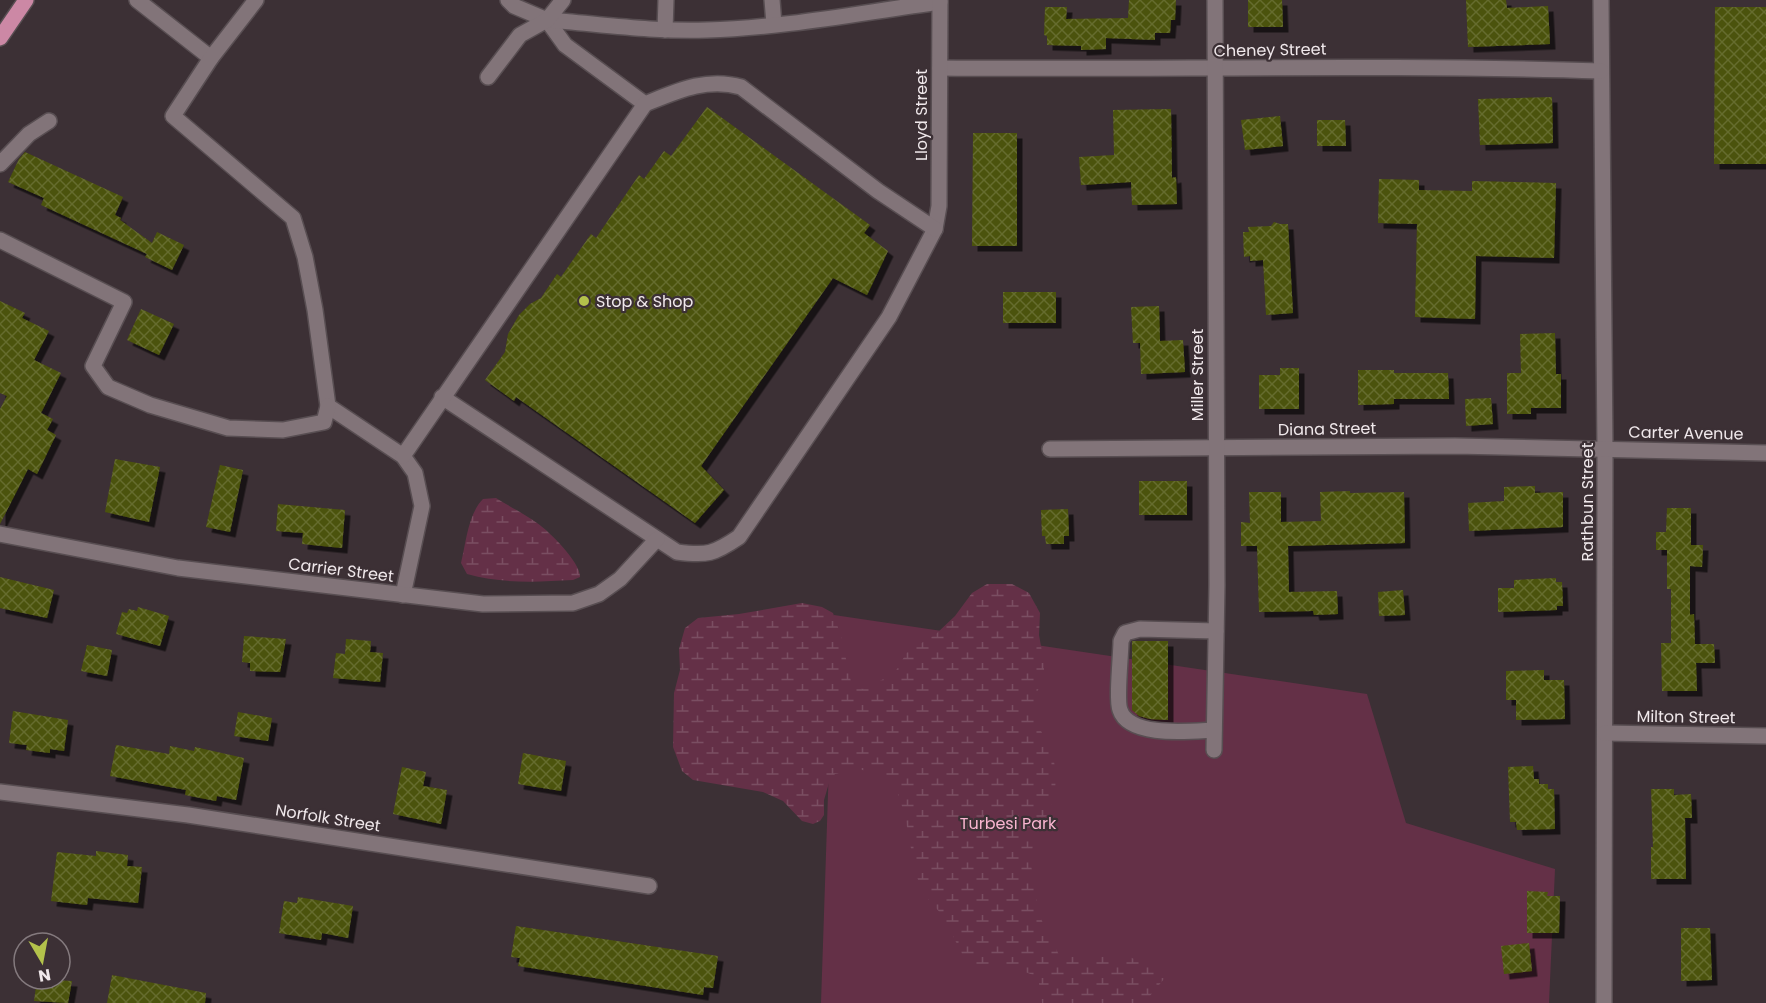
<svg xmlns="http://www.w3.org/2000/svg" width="1766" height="1003" font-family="Poppins,sans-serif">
  <defs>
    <pattern id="wetland-marsh" width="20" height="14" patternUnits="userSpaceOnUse" patternTransform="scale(1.5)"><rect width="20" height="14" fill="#643047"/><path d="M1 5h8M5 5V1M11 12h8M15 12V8" fill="none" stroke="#7a4e62"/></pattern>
    <pattern id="building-cross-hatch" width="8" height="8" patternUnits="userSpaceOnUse" patternTransform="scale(1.5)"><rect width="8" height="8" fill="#4b530b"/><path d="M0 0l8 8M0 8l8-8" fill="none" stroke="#656c2f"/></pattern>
    <filter id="shadow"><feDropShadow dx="5.5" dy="5.5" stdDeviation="0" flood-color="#0009"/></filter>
  </defs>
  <rect width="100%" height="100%" fill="#3c3035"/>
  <polygon fill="#643047" points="834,615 1367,694 1406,823 1555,869 1549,1003 821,1003"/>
  <g fill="url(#wetland-marsh)">
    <path d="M496 498C509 506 524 514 537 523 549 531 581 563 580 577L573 580C537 582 503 584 467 574L461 563C466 543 468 514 483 499Z"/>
    <polygon points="987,584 1012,584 1029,593 1040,613 1039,635 1044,663 1044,678 1034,698 1034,711 1041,731 1052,752 1056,772 1055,792 1049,812 1038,827 1033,842 1031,865 1039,915 1059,955 1123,955 1161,968 1164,979 1144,1003 1042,1003 1038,977 1000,962 978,966 966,962 943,916 921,891 914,865 905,816 893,779 859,769 835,774 829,783 824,800 824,815 820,821 813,824 802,821 783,801 763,792 693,780 682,771 673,747 674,693 680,670 679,649 685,628 698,618 739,614 802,603 822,607 833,613 841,636 851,682 855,687 863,689 894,674 907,652 936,634 955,616 972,593"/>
  </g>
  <g fill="url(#building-cross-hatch)" filter="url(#shadow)">
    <polygon points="1129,0 1176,0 1175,20 1171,20 1170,33 1155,33 1155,40 1106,38 1106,49 1081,50 1081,46 1047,45 1047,36 1044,35 1045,7 1067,7 1066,19 1128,18"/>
    <polygon points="1248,0 1282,0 1283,27 1248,27"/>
    <polygon points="1466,0 1506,0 1507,8 1548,6 1550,44 1468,47"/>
    <polygon points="1715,7 1766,7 1766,164 1714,164"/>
    <polygon points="1552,97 1553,143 1480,145 1478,99"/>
    <polygon points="707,107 870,225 864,233 888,251 867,295 833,278 701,466 724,490 695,523 516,397 514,401 485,380 505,352 508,334 519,315 530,304 541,298 557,274 561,277 591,234 596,238 639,175 644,179 664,151 671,156"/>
    <polygon points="1171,109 1172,178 1176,177 1177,204 1132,205 1131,182 1081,185 1079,157 1114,155 1113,110"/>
    <polygon points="1280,116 1283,146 1245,150 1241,120"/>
    <polygon points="1317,120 1345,120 1346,146 1317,146"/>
    <polygon points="973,133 1017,133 1017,246 972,246"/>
    <polygon points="25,152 123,197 115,215 121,218 120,220 152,243 157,232 184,245 172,270 145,257 147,254 41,205 44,198 8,182 19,159"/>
    <polygon points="1379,179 1419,180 1419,190 1472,191 1472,181 1556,183 1554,258 1476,256 1475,319 1415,317 1417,224 1378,223"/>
    <polygon points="1274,222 1280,224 1288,224 1293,313 1266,315 1263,260 1250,261 1250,256 1244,257 1243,232 1249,232 1248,227 1271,226"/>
    <rect x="1003" y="292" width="53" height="31"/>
    <polygon points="0,301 25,313 22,318 49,331 34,360 61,373 41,413 53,419 47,430 56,435 37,474 28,469 0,524 0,409 7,396 0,393"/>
    <polygon points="1159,306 1160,341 1183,340 1185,372 1141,374 1140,343 1133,343 1131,307"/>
    <polygon points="141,309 174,324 159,355 127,340"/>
    <polygon points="1555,333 1556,374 1561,374 1561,408 1531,408 1531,414 1507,414 1507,373 1521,373 1520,334"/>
    <polygon points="1280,368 1299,368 1299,409 1259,409 1259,375 1280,375"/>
    <polygon points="1358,370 1394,370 1394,373 1448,373 1449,399 1394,399 1394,404 1358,405"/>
    <polygon points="1491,398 1493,424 1466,426 1465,399"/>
    <polygon points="115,459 160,467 149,522 105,512"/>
    <polygon points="220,465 243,470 230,532 206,527"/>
    <rect x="1139" y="481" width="48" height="34"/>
    <polygon points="1535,486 1535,493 1563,492 1563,527 1469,531 1468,503 1504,501 1504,487"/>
    <polygon points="1350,491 1350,493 1404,492 1405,543 1288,546 1289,592 1337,591 1338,614 1314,615 1313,611 1259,612 1257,546 1241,546 1241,522 1250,523 1249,492 1281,492 1281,522 1321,521 1320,492"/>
    <polygon points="278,504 345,510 342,548 302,544 303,533 276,531"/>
    <polygon points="1667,508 1691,508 1691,545 1703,545 1702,567 1690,566 1690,615 1694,614 1695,644 1714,644 1715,663 1696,663 1697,691 1662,691 1661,643 1671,643 1671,589 1667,589 1667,550 1656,550 1656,532 1666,532"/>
    <polygon points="1068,509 1069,536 1064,536 1064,544 1046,544 1045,536 1042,536 1041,510"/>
    <polygon points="0,577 54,590 47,618 0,608"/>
    <polygon points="1556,578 1556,582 1562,582 1563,606 1557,606 1557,610 1498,612 1498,588 1514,588 1514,580"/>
    <polygon points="1403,590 1405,615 1379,616 1378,592"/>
    <polygon points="138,607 169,616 160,646 116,634 122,612 127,613 129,609 137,611"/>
    <polygon points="244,636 286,639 280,672 250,671 250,663 242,662"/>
    <polygon points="346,639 371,641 370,652 383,653 380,682 333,678 336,653 345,654"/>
    <polygon points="1132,641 1168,641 1168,720 1150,719 1139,716 1132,710"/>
    <polygon points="87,645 112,650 107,676 81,671"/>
    <polygon points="1544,670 1544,680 1564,680 1565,719 1516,720 1516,700 1506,700 1506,671"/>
    <polygon points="13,711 68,720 64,751 50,749 50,753 26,750 27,745 9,743"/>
    <polygon points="238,712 272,718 268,741 234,736"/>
    <polygon points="116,745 169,754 170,746 194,751 195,747 244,758 236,800 217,796 216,801 185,795 186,790 110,776"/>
    <polygon points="523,753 566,761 561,791 518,784"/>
    <polygon points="1533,766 1534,779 1539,779 1539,784 1548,784 1548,789 1554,789 1555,829 1517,830 1516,822 1510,822 1508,767"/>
    <polygon points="402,767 426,772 423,786 447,790 441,824 393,814"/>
    <polygon points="1651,789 1674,789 1674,795 1691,794 1692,818 1685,818 1686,879 1651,879 1651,847 1653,847"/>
    <polygon points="96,851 128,855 127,866 142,867 138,903 88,898 87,905 51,901 57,852 96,856"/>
    <polygon points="1527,891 1548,892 1547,896 1560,896 1559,933 1527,933"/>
    <polygon points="298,897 353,906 348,938 322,933 321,940 279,933 284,901 297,903"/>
    <polygon points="516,926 718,956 713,988 704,987 703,995 518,966 520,958 511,957"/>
    <polygon points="1681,928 1710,928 1712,980 1681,981"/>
    <polygon points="1529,943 1532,971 1504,974 1501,946"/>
    <polygon points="112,975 206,993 205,1003 107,1003"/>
    <polygon points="37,979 72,981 68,1003 34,1001"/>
  </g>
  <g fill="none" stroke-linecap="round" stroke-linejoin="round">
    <defs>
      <g id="minor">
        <polyline points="137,0 211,58"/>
        <polyline points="256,0 211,58 173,116 293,218 305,257 315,310 328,406 403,456 415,473 422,506 403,595"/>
        <polyline points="508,0 514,6 547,20 565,45 645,104"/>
        <polyline points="772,0 774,24"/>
        <polyline points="1601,0 1605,449 1604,1003"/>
        <path d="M547 20C600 24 654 32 707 30 784 28 864 12 940 2"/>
        <polyline points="665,30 666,0"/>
        <path d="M940 68C1160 70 1381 64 1601 71"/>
        <polyline points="488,77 520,35 547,20 563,0"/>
        <polyline points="0,164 29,134 49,121"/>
        <polyline points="0,240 124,302 93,366 108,387 150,405 228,428 283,430 324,422 328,406"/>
        <path d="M442 397 677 552C707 556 714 554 739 537L889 317 935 229 939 206 940 0"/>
        <polyline points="1050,449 1455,446 1766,453"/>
        <path d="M403 456 645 104C677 91 707 77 741 87L878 191 935 229"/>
        <polyline points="0,534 178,568 483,604 573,603 599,594 620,579 657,539"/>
        <path d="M1214 730C1191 731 1129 738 1120 710 1116 700 1121 654 1121 641L1125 633 1140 629 1216 631"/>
        <polyline points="1605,733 1766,736"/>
        <polyline points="1214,750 1217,585 1215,0"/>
        <polyline points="0,792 188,815 649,886"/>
      </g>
      <polyline id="major" points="0,38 26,0"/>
    </defs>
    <use href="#minor" stroke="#584e52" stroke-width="18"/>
    <use href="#major" stroke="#584e52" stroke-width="18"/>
    <use href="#minor" stroke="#827479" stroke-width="15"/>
    <use href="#major" stroke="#cc88a5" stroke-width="15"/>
  </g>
  <circle fill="#b3c24b" stroke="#3c3035" stroke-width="2" cx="584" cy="301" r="6"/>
  <g text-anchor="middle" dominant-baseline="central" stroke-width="4.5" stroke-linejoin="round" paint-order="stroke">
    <g font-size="16" fill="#f0e8eb" stroke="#3c3035">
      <text transform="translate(1270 50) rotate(-1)">Cheney Street</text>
      <text transform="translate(921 115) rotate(-90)">Lloyd Street</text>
      <text transform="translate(1197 375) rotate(-90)">Miller Street</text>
      <text transform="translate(1327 429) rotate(-1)">Diana Street</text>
      <text transform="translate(1686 433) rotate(1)">Carter Avenue</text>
      <text transform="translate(1587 502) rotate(-90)">Rathbun Street</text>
      <text transform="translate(341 570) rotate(7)">Carrier Street</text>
      <text transform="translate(1686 717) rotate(1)">Milton Street</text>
      <text transform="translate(328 818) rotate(9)">Norfolk Street</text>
    </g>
    <g font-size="16" fill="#f0e8eb" stroke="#3c3035" text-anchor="start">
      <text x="596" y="301">Stop &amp; Shop</text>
    </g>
    <g font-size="16" fill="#f9b5d0" stroke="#3c3035">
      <text x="1008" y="823">Turbesi Park</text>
    </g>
  </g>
  <g transform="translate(42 961) rotate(170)"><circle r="28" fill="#3c3035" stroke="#847a7e" stroke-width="1.5"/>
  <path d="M0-4.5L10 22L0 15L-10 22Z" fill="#b3c24b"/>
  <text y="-9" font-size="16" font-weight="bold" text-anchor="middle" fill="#f0e8eb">N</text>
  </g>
</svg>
